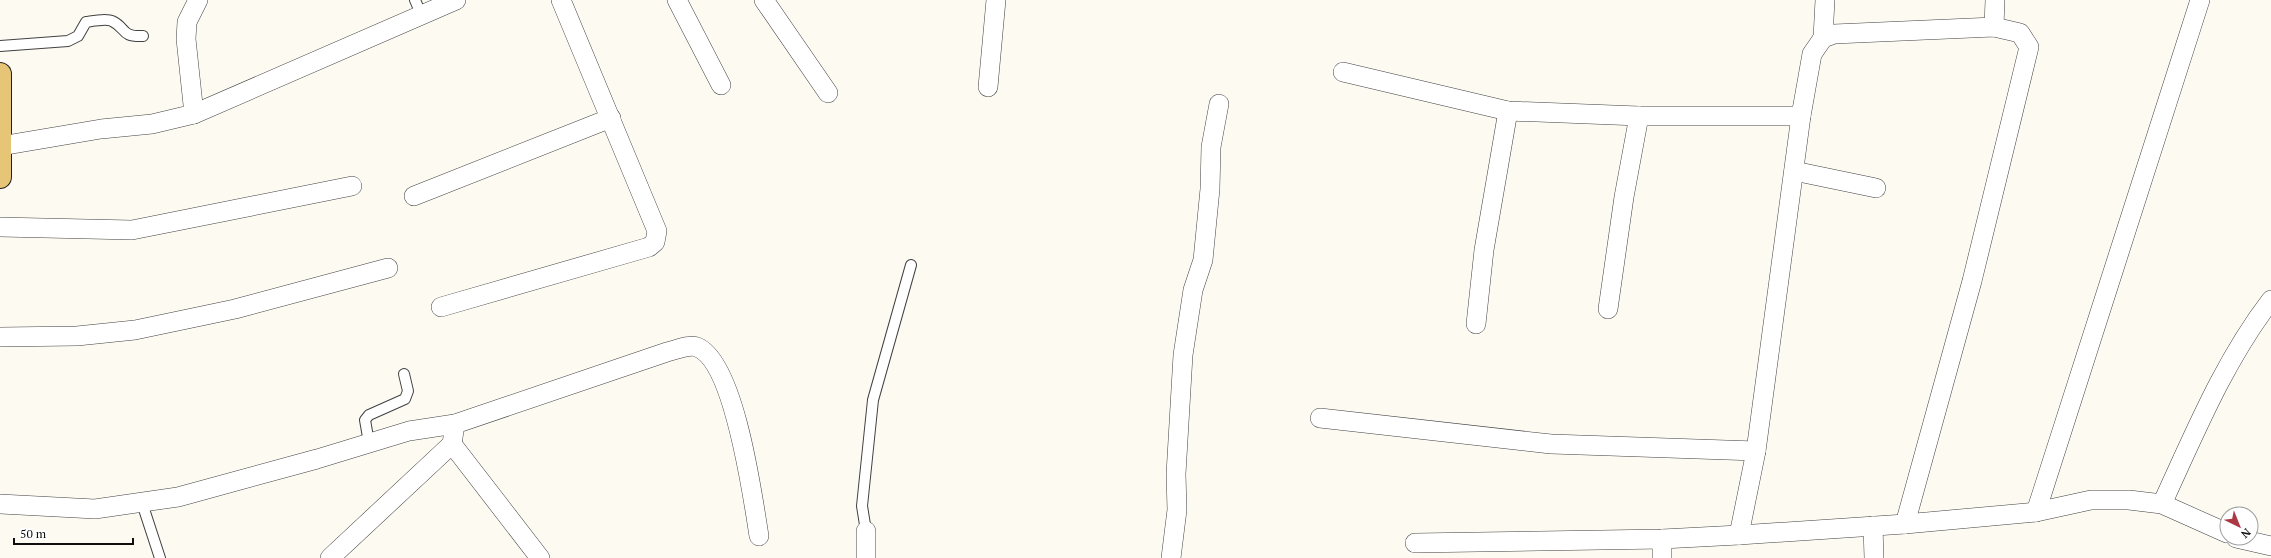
<svg xmlns="http://www.w3.org/2000/svg" width="2271" height="558" font-family="'PT Serif',serif">
  <rect width="100%" height="100%" fill="#fdfaf1"/>
  <g fill="none" stroke-linecap="round" stroke-linejoin="round">
    <defs>
      <g id="lane">
        <polyline points="415,0 421,14"/>
        <path d="M0 46 68 41 78 36 86 22C93 21 106 18 112 21 127 28 120 37 143 36"/>
        <polyline points="369,443 365,420 369,415 405,399 408,391 404,374"/>
        <polyline points="142,503 160,558"/>
        <polyline points="866,531 862,506 873,400 911,265"/>
      </g>
      <g id="street">
        <polyline points="677,0 721,85"/>
        <polyline points="764,0 828,93"/>
        <polyline points="1994,27 1995,0"/>
        <polyline points="1823,38 1825,0"/>
        <polyline points="1343,72 1508,111 1639,116 1801,116"/>
        <polyline points="988,87 996,0"/>
        <polyline points="194,114 186,39 187,22 198,0"/>
        <polyline points="1,146 101,129 152,124 194,114 456,0"/>
        <polyline points="1794,171 1876,188"/>
        <polyline points="414,196 611,118"/>
        <polyline points="0,227 132,230 352,186"/>
        <polyline points="441,307 649,247 655,242 657,231 561,0"/>
        <polyline points="1608,309 1624,197 1639,116"/>
        <polyline points="1476,324 1484,250 1508,111"/>
        <polyline points="0,337 77,336 135,330 235,309 388,268"/>
        <polyline points="1320,418 1551,444 1756,451"/>
        <polyline points="452,444 540,558"/>
        <path d="M0 504 95 509 178 497 317 459 409 431 455 424 667 352C676 350 689 344 697 347 735 362 753 499 759 536"/>
        <path d="M2162 504C2194 435 2224 361 2271 300"/>
        <polyline points="2036,512 2200,0"/>
        <polyline points="1873,526 1874,558"/>
        <polyline points="1739,535 1756,451 1801,116 1812,54 1823,38 1834,34 1994,27 2020,33 2029,47 1972,281 1905,524"/>
        <polyline points="2236,538 2271,546"/>
        <polyline points="1662,539 1662,558"/>
        <polyline points="1415,543 1662,539 1739,535 1905,524 2036,512 2091,500 2129,500 2162,504 2227,533"/>
        <polyline points="330,558 452,444 455,424"/>
        <polyline points="866,558 866,531"/>
        <polyline points="1171,558 1177,510 1176,474 1183,355 1193,290 1203,260 1210,189 1211,147 1219,104"/>
      </g>
      <polyline id="primary" points="0,74 0,177"/>
    </defs>
    <use href="#lane" stroke="#414141" stroke-width="12"/>
    <use href="#street" stroke="#414141" stroke-width="20"/>
    <use href="#primary" stroke="#1f1f1f" stroke-width="24"/>
    <use href="#lane" stroke="#fff" stroke-width="10"/>
    <use href="#street" stroke="#fff" stroke-width="19"/>
    <use href="#primary" stroke="#e7c577" stroke-width="22"/>
  </g>
  <g transform="translate(2239 526) rotate(137)"><circle r="19" fill="#ffffff" stroke="#9f9f9f"/>
  <path d="M0-3L7 15L0 10L-7 15Z" fill="#ac3844"/>
  <text y="-6" font-size="11" font-weight="bold" text-anchor="middle" fill="#0e0e0e">N</text>
  </g>
  <path d="M14 538v6h119v-6" fill="none" stroke="#0e0e0e" stroke-width="2"/>
  <text x="20" y="538" font-size="12" fill="#0e0e0e" stroke="#ffffff" stroke-width="3" paint-order="stroke">50 m</text>
</svg>
